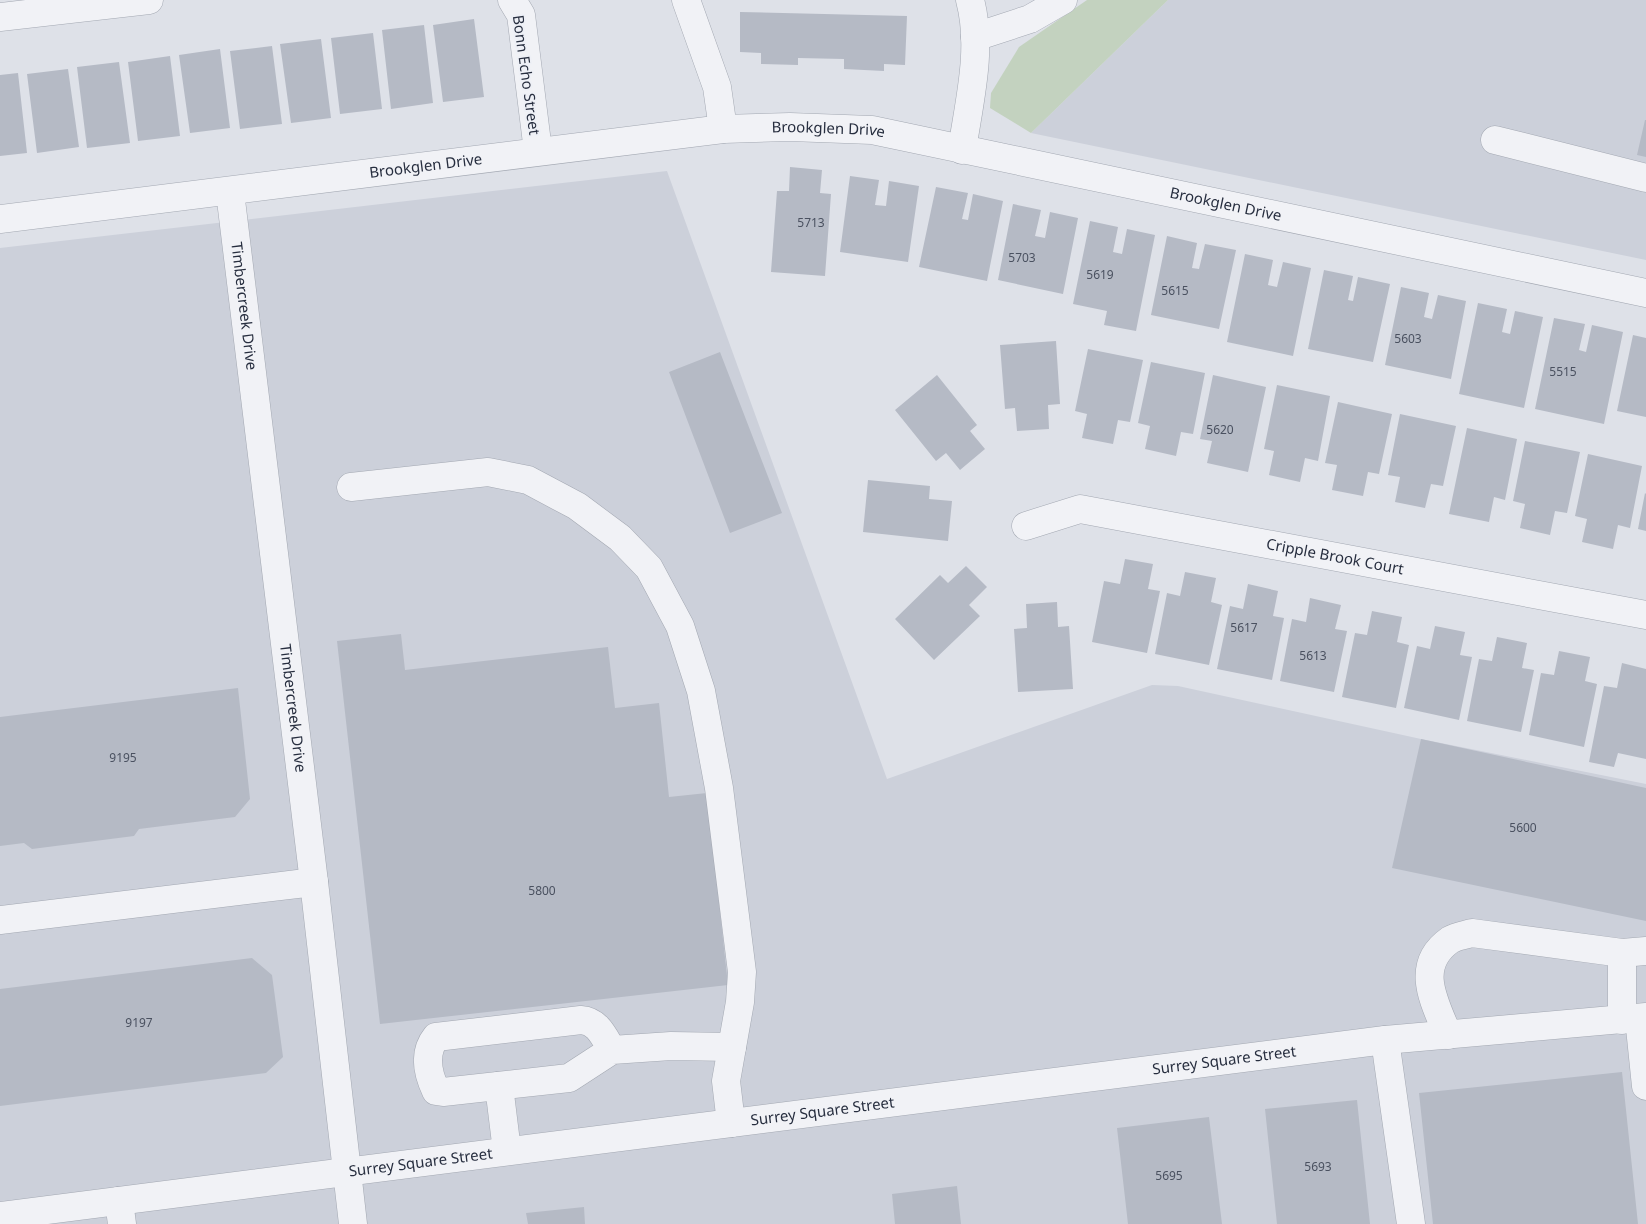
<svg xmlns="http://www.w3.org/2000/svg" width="1646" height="1224" viewBox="0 0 1646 1224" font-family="'Noto Sans',sans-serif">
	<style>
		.built { fill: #ccd0da }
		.green { fill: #c3d2bf }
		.building { fill: #b5bac5 }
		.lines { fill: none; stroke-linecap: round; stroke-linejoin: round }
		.minor-casing { stroke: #a3a8b2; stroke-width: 29 }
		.minor { stroke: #f1f2f6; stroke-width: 28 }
		.labels { text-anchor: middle; stroke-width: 4; stroke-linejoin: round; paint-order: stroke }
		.number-label { font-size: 12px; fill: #4a5160 }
		.street-label { font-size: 15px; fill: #272e3f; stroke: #eef0f6 }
	</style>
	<rect width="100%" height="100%" fill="#dee1e8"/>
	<path class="built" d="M 1168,0 L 1646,0 L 1646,260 L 1031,133 Z
		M 667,171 L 887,779 L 1152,685 L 1178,686 L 1421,739 L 1646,784 L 1646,1224 L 0,1224 L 0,248 Z"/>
	<path class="green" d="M 1087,0 L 1168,0 L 1031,133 L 990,108 L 991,93 L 1019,47 Z"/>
	<path class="building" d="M 740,12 L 907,16 L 905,65 L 884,64 L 884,71 L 844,69 L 844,59 L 798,58 L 798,65 L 761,64 L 761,53 L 740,52 Z
		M 474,19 L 484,97 L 443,102 L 433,25 Z
		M 424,25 L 433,103 L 391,109 L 382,30 Z
		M 373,33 L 382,109 L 340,114 L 331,38 Z
		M 321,39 L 331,118 L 291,123 L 280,44 Z
		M 272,46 L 282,124 L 240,129 L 230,51 Z
		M 220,49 L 230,128 L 190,133 L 179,55 Z
		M 170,56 L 180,136 L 138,141 L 128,62 Z
		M 119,62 L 130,143 L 87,148 L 77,67 Z
		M 68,69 L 79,147 L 37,153 L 27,74 Z
		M 18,73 L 27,153 L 0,156 L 0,75 Z
		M 1645,120 L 1646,120 L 1646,157 L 1637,155 Z
		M 790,167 L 822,170 L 820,193 L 831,194 L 825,276 L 771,272 L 777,191 L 789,191 Z
		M 850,176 L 879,180 L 875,205 L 886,206 L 889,181 L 919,186 L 908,262 L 840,252 Z
		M 936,187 L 968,193 L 962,219 L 968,220 L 973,194 L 1003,201 L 987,281 L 919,267 Z
		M 1013,204 L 1041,210 L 1035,236 L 1045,238 L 1050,212 L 1078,218 L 1063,294 L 998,280 Z
		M 1090,221 L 1118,227 L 1113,252 L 1122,254 L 1127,229 L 1155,235 L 1136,331 L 1104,325 L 1107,311 L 1073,304 Z
		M 1167,236 L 1197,243 L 1192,268 L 1199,269 L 1205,244 L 1236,250 L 1219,329 L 1151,315 Z
		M 1245,254 L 1273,260 L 1268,285 L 1277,287 L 1283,262 L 1311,268 L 1293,356 L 1227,342 Z
		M 1324,270 L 1353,276 L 1348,300 L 1353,301 L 1358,277 L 1390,284 L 1373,362 L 1308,349 Z
		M 1401,287 L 1429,293 L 1424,317 L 1432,319 L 1438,295 L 1466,301 L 1451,379 L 1385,365 Z
		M 1478,303 L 1507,309 L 1502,332 L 1510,334 L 1515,311 L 1543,317 L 1524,408 L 1459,394 Z
		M 1554,318 L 1585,324 L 1579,350 L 1586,352 L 1592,325 L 1623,332 L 1604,424 L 1535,409 Z
		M 1633,335 L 1646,338 L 1646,417 L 1617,411 Z
		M 1056,341 L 1060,404 L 1048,405 L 1049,429 L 1017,431 L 1015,408 L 1005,409 L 1000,345 Z
		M 1088,349 L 1143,360 L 1130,422 L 1118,420 L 1113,444 L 1082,438 L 1087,414 L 1075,411 Z
		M 720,352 L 782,513 L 730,533 L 669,372 Z
		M 1151,362 L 1205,373 L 1193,434 L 1181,432 L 1176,456 L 1145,449 L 1150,426 L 1138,423 Z
		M 937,375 L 977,425 L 970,431 L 985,449 L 960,470 L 946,453 L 936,461 L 895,410 Z
		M 1213,375 L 1266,387 L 1248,472 L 1207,463 L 1212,441 L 1200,439 Z
		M 1277,385 L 1330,396 L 1318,461 L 1305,458 L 1300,482 L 1269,475 L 1274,451 L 1264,449 Z
		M 1338,402 L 1392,414 L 1379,474 L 1368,472 L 1363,496 L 1332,490 L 1337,465 L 1325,463 Z
		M 1400,414 L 1456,426 L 1443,486 L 1431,484 L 1425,508 L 1395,502 L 1400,477 L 1388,475 Z
		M 1467,428 L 1517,439 L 1505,500 L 1494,497 L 1489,522 L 1449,514 Z
		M 1525,441 L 1580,452 L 1567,513 L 1555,511 L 1550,535 L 1520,528 L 1525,504 L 1513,501 Z
		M 1588,454 L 1642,466 L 1630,528 L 1618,525 L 1613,549 L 1582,542 L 1587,519 L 1575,516 Z
		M 868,480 L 930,486 L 929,499 L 952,501 L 948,541 L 863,532 Z
		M 1645,493 L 1646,494 L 1646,531 L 1638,529 Z
		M 1125,559 L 1153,564 L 1148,589 L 1160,591 L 1147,653 L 1092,642 L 1104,581 L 1120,584 Z
		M 966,566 L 987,587 L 969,605 L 980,616 L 934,660 L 895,619 L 940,575 L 948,583 Z
		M 1185,572 L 1216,578 L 1211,602 L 1222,605 L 1209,665 L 1155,654 L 1167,593 L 1180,596 Z
		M 1248,584 L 1278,591 L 1273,616 L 1284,618 L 1272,680 L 1217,669 L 1230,606 L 1243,609 Z
		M 1310,598 L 1341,605 L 1335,629 L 1347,631 L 1334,692 L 1280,681 L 1292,619 L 1306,622 Z
		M 1057,602 L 1058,627 L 1069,626 L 1073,689 L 1018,692 L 1014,629 L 1027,628 L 1026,604 Z
		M 1372,611 L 1402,617 L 1397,642 L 1409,645 L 1396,708 L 1342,697 L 1355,633 L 1367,635 Z
		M 1435,626 L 1465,632 L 1460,655 L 1472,657 L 1459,720 L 1404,708 L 1417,646 L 1430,649 Z
		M 401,634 L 405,670 L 608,647 L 615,708 L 659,703 L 669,797 L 707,793 L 728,985 L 380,1024 L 337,641 Z
		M 1497,637 L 1527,643 L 1522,668 L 1534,670 L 1521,732 L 1467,721 L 1479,659 L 1492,661 Z
		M 1559,651 L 1590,657 L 1585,681 L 1597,684 L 1584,747 L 1529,735 L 1541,673 L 1554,675 Z
		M 1622,663 L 1646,669 L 1646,759 L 1618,753 L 1614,767 L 1589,762 L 1604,686 L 1617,688 Z
		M 238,688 L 250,799 L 235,817 L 139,829 L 134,836 L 32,849 L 24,843 L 0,846 L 0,717 Z
		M 1421,739 L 1646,788 L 1646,921 L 1392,868 Z
		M 252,958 L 272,975 L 283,1057 L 266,1073 L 0,1106 L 0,989 Z
		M 1622,1072 L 1638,1224 L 1433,1224 L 1419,1093 Z
		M 1357,1100 L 1370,1224 L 1277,1224 L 1265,1109 Z
		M 1209,1117 L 1222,1224 L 1128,1224 L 1117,1128 Z
		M 957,1186 L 961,1224 L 895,1224 L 892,1194 Z
		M 584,1207 L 585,1224 L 528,1224 L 526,1213 Z"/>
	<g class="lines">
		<defs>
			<g id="minor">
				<path d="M 512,0 L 521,15 L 538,151"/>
				<path d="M 686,0 L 717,87 L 723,129"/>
				<path d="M 0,17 L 149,0"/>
				<path d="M 975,37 L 1030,19 L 1063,0"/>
				<path d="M 1495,140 L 1646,178"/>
				<path d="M 962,150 C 969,102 983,49 970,0"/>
				<path id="s1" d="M 230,192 L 314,882 L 353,1224"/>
				<path id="s2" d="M 0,219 L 723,129 L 790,127 L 872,130 L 1646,293"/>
				<path d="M 351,487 L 488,472 L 528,480 L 577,506 L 620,538 L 649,568 L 680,626 L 701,691 L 719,788 L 742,972 L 740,1002 L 726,1081 L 731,1123"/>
				<path id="s3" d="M 1026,526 L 1080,509 L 1646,615"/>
				<path d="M 0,920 L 314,882"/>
				<path d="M 1639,1018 L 1646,1086"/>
				<path d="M 1622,1020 L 1622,953"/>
				<path d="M 1448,1035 C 1435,1003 1413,966 1450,940 C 1456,936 1465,935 1472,933 L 1622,953 L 1646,951"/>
				<path d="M 1385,1040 L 1411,1224"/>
				<path d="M 612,1050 C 604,1037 598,1021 581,1020 L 436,1037 C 423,1053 428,1074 436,1091 L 443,1092 L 569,1078 L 612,1050 L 671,1046 L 732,1047"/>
				<path d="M 499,1086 L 507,1151"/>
				<path d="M 119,1201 L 122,1224"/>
				<path id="s4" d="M 0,1216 L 1385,1040 L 1646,1017"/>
			</g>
		</defs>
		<use href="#minor" class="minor-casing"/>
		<use href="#minor" class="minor"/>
	</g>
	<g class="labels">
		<g class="number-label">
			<text x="811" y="227">5713</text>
			<text x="1022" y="262">5703</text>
			<text x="1100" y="279">5619</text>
			<text x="1175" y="295">5615</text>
			<text x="1408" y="343">5603</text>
			<text x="1563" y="376">5515</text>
			<text x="1220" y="434">5620</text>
			<text x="1244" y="632">5617</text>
			<text x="1313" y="660">5613</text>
			<text x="123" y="762">9195</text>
			<text x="1523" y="832">5600</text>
			<text x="542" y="895">5800</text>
			<text x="139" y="1027">9197</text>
			<text x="1318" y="1171">5693</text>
			<text x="1169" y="1180">5695</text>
		</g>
		<g class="street-label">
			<text transform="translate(526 75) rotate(82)" y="5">Bonn Echo Street</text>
			<text dy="5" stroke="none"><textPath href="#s2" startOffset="834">Brookglen Drive</textPath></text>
			<text dy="5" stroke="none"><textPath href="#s2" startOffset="429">Brookglen Drive</textPath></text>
			<text dy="5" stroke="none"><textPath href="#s2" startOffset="1239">Brookglen Drive</textPath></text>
			<text dy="5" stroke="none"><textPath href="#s1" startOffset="115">Timbercreek Drive</textPath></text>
			<text dy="5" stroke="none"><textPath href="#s3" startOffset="316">Cripple Brook Court</textPath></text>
			<text dy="5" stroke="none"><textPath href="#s1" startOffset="520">Timbercreek Drive</textPath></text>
			<text dy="5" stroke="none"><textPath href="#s4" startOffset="1234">Surrey Square Street</textPath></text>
			<text dy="5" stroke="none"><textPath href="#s4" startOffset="829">Surrey Square Street</textPath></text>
			<text dy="5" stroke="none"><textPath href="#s4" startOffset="424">Surrey Square Street</textPath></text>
		</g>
	</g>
</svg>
